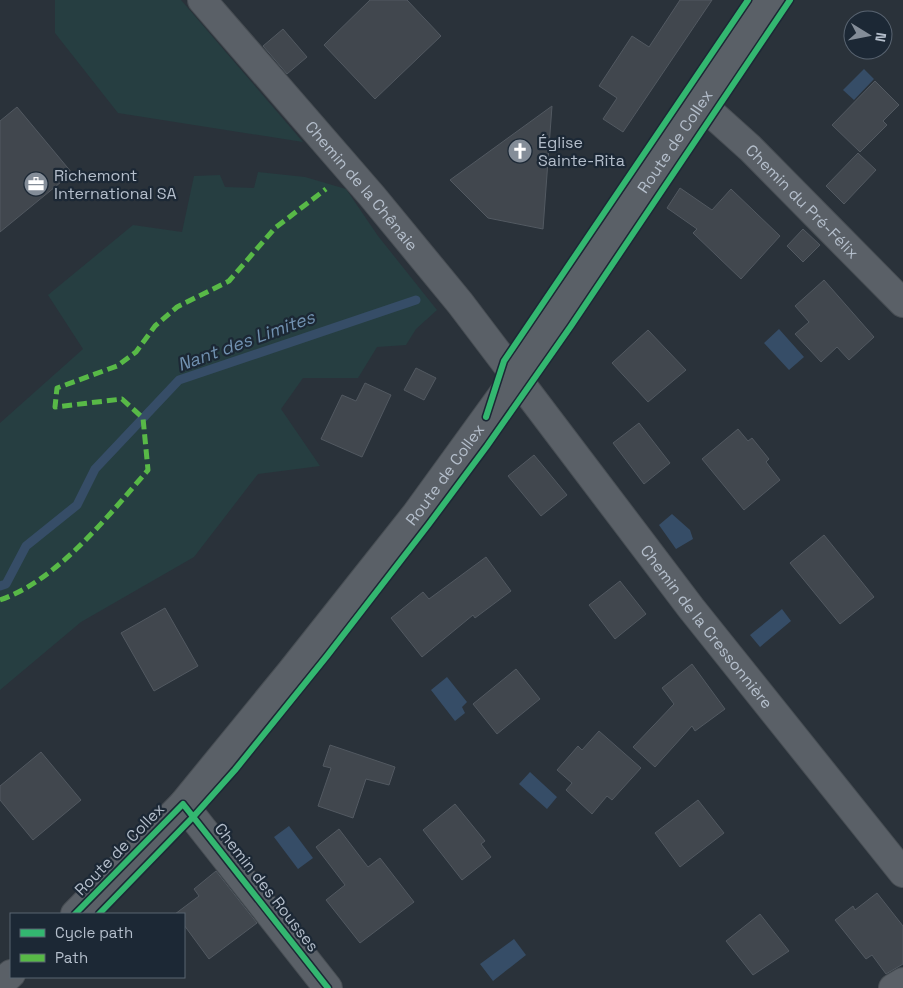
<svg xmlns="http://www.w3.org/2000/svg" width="903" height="988" viewBox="0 0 903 988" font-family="'Space Grotesk',sans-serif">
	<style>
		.green { fill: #263e41 }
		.water { fill: #364d67 }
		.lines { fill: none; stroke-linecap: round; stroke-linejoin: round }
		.stream { stroke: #364d67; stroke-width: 9 }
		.building { fill: #41474e; stroke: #525961 }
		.minor-casing { stroke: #484e54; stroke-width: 30 }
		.minor { stroke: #5a6067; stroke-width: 28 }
		.quiet { stroke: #58b947; stroke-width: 5; stroke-dasharray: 10 5; stroke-linecap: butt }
		.cycleway-casing { stroke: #1c2835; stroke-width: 9 }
		.cycleway { stroke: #33b770; stroke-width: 6 }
		.labels { text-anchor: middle; stroke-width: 4.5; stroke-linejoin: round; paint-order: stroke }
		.street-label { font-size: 16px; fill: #b4becb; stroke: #1c2835 }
		.poi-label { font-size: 16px; fill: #b4becb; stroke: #1c2835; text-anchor: start }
		.water-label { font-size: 18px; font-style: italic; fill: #7191b0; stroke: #1c2835 }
	</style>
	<rect width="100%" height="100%" fill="#2a323a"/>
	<path class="green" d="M 55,0 L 181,0 L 303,142 L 118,113 L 55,33 Z
		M 258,172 L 305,177 L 346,189 L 378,236 L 437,310 L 416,329 L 406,345 L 377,347 L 358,378 L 303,378 L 281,409 L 320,466 L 258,474 L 194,557 L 81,622 L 0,690 L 0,423 L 83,349 L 48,295 L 133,225 L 182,232 L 194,176 L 220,175 L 225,187 L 254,188 Z"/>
	<path class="water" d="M 864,69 L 874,79 L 854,100 L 843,90 Z
		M 779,329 L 804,357 L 789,370 L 764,343 Z
		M 672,514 L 690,530 L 693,539 L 676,549 L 659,525 Z
		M 782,609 L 791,621 L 760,647 L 750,635 Z
		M 447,677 L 467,702 L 462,707 L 465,713 L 455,721 L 431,690 Z
		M 530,772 L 557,797 L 547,809 L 519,784 Z
		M 289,826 L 313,858 L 298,869 L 274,837 Z
		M 514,939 L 526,955 L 493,981 L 480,964 Z"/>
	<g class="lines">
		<path class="stream" d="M 0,586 L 6,584 L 26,546 L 77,505 L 95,469 L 179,380 L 416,300"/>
	</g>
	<path class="building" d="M 370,0 L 407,0 L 441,36 L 375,99 L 324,45 Z
		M 680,0 L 712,0 L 623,132 L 603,119 L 617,98 L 599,86 L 632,36 L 649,47 Z
		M 283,29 L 307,57 L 287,74 L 263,46 Z
		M 875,81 L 899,105 L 883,121 L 887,125 L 860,152 L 832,125 Z
		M 552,106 L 543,229 L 488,218 L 450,180 Z
		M 17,107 L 72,173 L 0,232 L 0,121 Z
		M 858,153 L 876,170 L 844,204 L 826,186 Z
		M 680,188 L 712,210 L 731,189 L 780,236 L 741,279 L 693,233 L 697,229 L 667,208 Z
		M 803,229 L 820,245 L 803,262 L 787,246 Z
		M 824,280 L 874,337 L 849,360 L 837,347 L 821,362 L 795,334 L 809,322 L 795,306 Z
		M 648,330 L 686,370 L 648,402 L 612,363 Z
		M 416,368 L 436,378 L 424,400 L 404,390 Z
		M 365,383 L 391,395 L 362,457 L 321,439 L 342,395 L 356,401 Z
		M 639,423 L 670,463 L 644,484 L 613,443 Z
		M 738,429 L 748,441 L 752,438 L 769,459 L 766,462 L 780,480 L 744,510 L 702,459 Z
		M 534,455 L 567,495 L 541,516 L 508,476 Z
		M 824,535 L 874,597 L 840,624 L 790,563 Z
		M 486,557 L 511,591 L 475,618 L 473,615 L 422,657 L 391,618 L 423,592 L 429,599 Z
		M 620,581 L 646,614 L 615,639 L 589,605 Z
		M 165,608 L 198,666 L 154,691 L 121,633 Z
		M 692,664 L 725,709 L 695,731 L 692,726 L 655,767 L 633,747 L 674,704 L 662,688 Z
		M 516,669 L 540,699 L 497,734 L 473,704 Z
		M 599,731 L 641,768 L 612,800 L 607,796 L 592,814 L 566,790 L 572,783 L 557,770 L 578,746 L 582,750 Z
		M 330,745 L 395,767 L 389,785 L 366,779 L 353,818 L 318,806 L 331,768 L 323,766 Z
		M 41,752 L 81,800 L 33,840 L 0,800 L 0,786 Z
		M 698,800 L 724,833 L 680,867 L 655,833 Z
		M 455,804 L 485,841 L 481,844 L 491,857 L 462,880 L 423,830 Z
		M 339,829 L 368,867 L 380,858 L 414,902 L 360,943 L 326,900 L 345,885 L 316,847 Z
		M 216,871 L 257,923 L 209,959 L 184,925 L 184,914 L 175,914 L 199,896 L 194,889 Z
		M 877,893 L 903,926 L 903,964 L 886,974 L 872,955 L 866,959 L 835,920 L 853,906 L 855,910 Z
		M 760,914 L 789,951 L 753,975 L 726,941 Z"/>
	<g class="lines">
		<defs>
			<g id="minor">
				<path id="s1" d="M 202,0 L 372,196 L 460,303 L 691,608 L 903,873"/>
				<path id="s2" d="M 700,103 L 750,148 L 903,303"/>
				<path d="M 183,804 L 328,988"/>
				<path id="s3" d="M 75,914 L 183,804 L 290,673 L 416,514 L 516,376 L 770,0"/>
				<path d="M 0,984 L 11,974"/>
				<path d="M 893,988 L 903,982"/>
			</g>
		</defs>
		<use href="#minor" class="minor-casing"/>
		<use href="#minor" class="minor"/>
		<path class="quiet" d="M 0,600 C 58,580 109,515 148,470 L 143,418 L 122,399 L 55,407 L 57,388 L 117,366 L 136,352 L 155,326 L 177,307 L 229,281 L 275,228 L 326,189"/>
		<defs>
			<path id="cycleway" d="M 486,417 L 504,361 L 748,0
				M 75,914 L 183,804 L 328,988
				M 99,914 L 194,816 L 235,770 L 327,656 L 429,524 L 487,446 L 571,326 L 790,0"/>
		</defs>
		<use href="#cycleway" class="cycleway-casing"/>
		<use href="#cycleway" class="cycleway"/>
	</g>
	<defs>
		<symbol id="church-disc" viewBox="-11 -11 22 22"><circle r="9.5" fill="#848d98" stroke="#1c2835"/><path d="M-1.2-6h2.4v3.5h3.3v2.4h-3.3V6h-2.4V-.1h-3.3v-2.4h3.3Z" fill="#fff"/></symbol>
		<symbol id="office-disc" viewBox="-11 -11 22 22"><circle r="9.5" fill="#848d98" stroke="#1c2835"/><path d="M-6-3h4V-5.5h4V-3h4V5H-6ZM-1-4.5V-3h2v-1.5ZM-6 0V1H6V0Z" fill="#fff"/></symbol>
	</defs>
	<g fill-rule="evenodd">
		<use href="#church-disc" x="506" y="137" width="28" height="28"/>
		<use href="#office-disc" x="22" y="170" width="28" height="28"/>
	</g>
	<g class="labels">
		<g class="street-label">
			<text dy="6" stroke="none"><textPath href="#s3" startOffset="980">Route de Collex</textPath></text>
			<text dy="6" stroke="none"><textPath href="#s1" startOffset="245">Chemin de la Chênaie</textPath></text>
			<text dy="6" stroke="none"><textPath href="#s2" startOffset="142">Chemin du Pré-Félix</textPath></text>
			<text dy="6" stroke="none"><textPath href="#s3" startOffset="575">Route de Collex</textPath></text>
			<text dy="6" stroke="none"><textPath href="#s1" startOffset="805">Chemin de la Cressonnière</textPath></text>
			<text transform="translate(119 849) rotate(-46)" y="6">Route de Collex</text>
			<text transform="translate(267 887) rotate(52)" y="6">Chemin des Rousses</text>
		</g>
		<g class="poi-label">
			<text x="538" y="148">Église<tspan x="538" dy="18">Sainte-Rita</tspan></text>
			<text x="54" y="181">Richemont<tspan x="54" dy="18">International SA</tspan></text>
		</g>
		<g class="water-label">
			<text transform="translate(246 341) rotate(-20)" y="6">Nant des Limites</text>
		</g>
	</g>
	<rect x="10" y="913" width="175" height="65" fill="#1c2835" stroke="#596471"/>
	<rect x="20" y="929" width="25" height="8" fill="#33b770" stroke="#596471"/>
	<text x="55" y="938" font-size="15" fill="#b4becb">Cycle path</text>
	<rect x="20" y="954" width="25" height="8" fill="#58b947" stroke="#596471"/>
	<text x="55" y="963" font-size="15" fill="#b4becb">Path</text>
	<g transform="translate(868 35) rotate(100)"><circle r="24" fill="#1c2835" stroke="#596471"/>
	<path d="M0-4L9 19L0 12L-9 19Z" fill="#848d98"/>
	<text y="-8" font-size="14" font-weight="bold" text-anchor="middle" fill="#b4becb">N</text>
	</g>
</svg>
